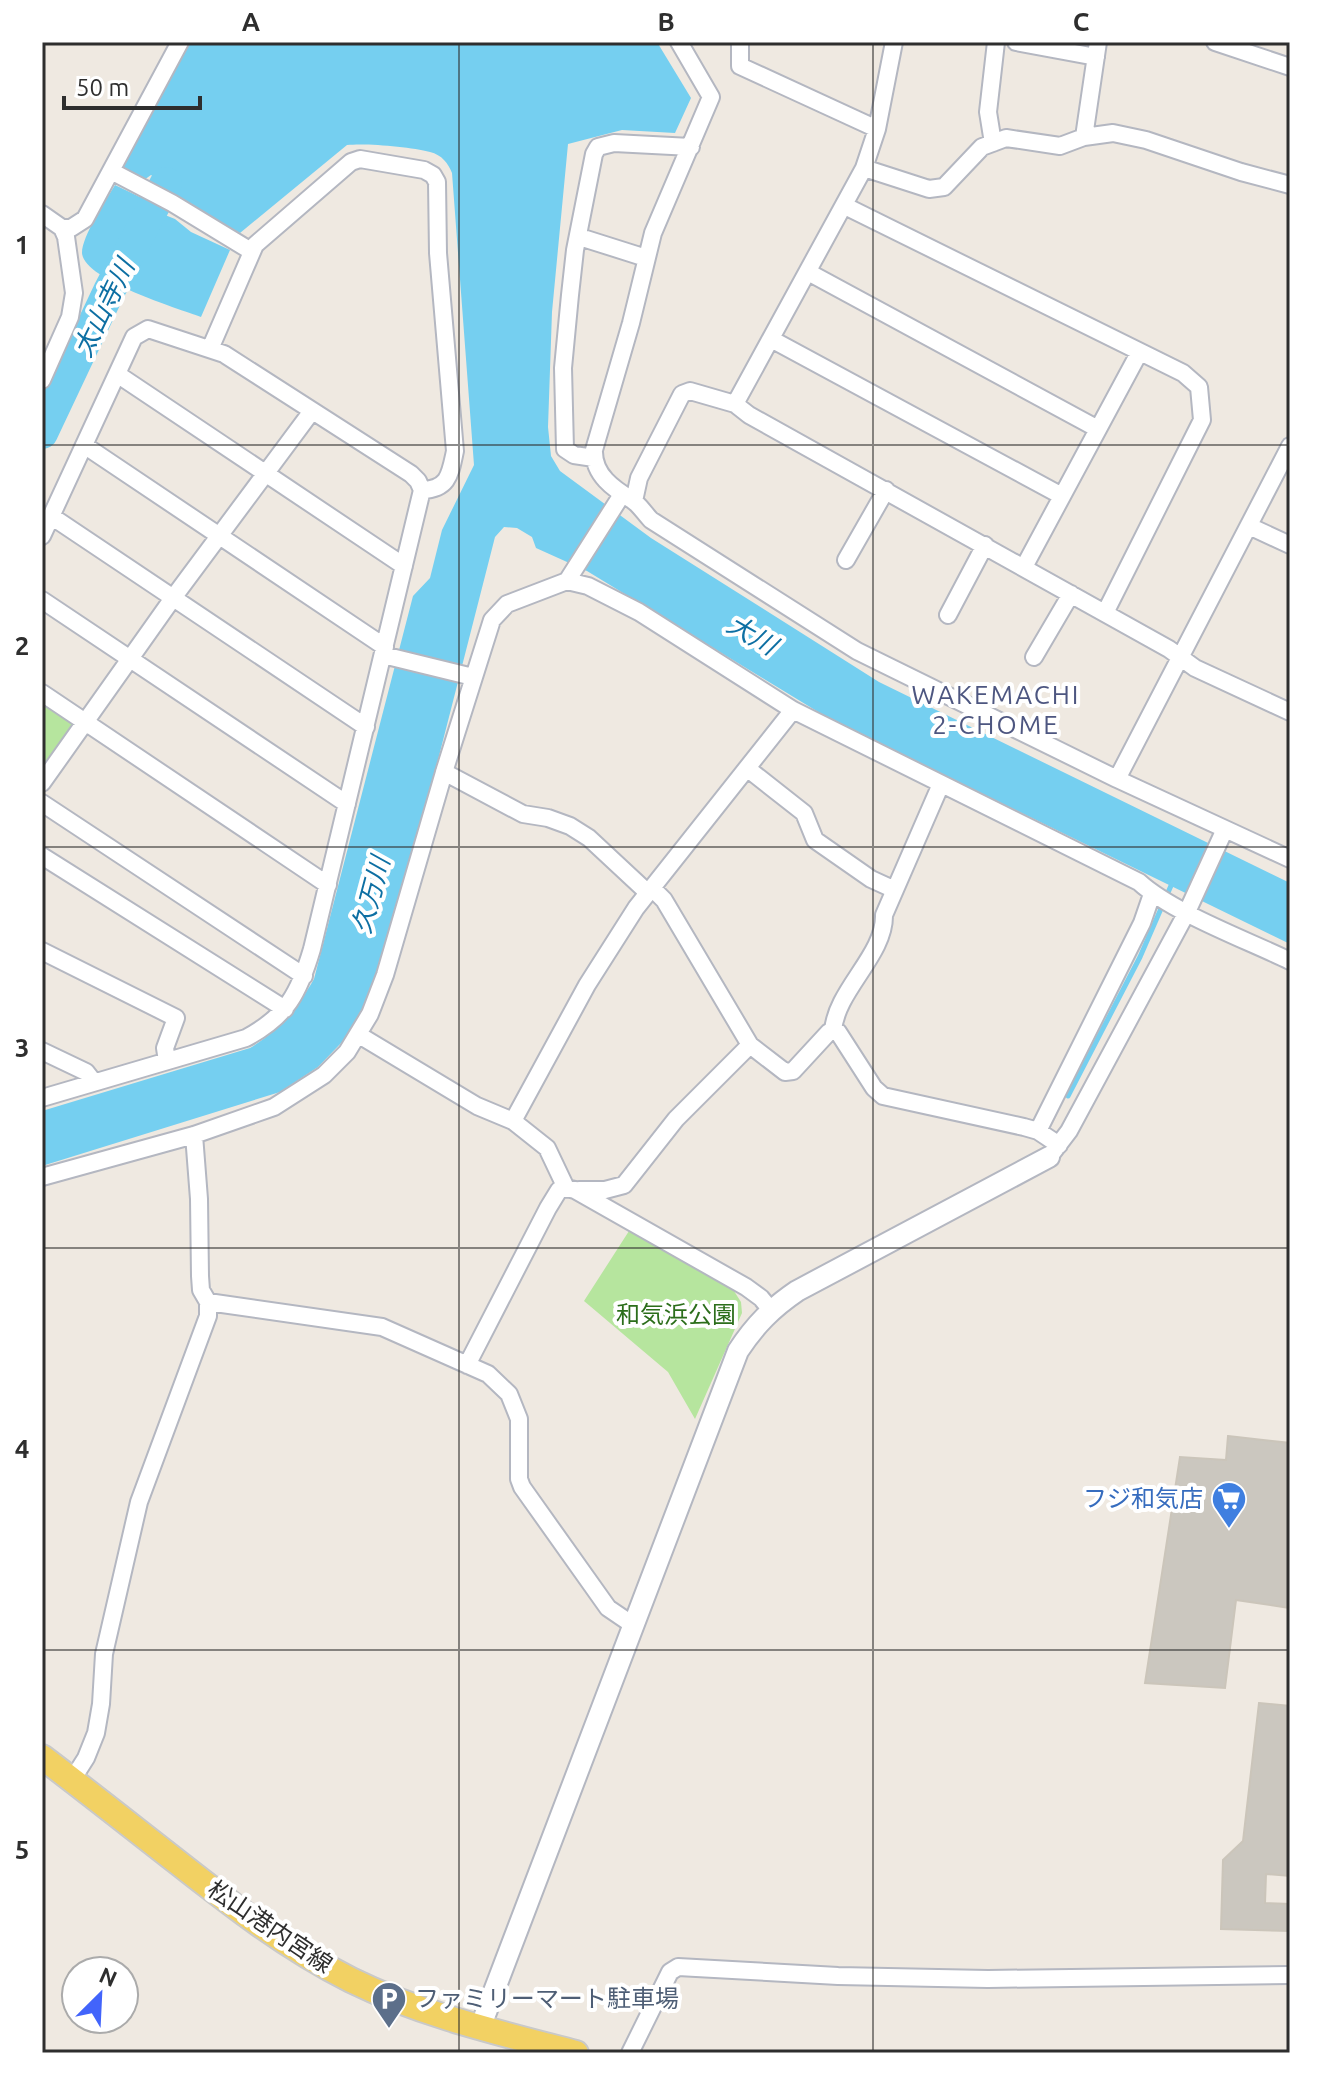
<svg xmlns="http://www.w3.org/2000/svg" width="1332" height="2095" viewBox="0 0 1332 2095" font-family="Ubuntu,'Noto Sans JP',sans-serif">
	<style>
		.green { fill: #b6e59e }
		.water { fill: #75cff0 }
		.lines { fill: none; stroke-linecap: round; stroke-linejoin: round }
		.stream { stroke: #75cff0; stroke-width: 5 }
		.river { stroke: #75cff0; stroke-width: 32 }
		.building { fill: #cbc7bf; stroke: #cbc5ba; stroke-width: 2 }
		.minor-casing { stroke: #b4b7c1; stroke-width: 20 }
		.tertiary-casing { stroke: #b4b7c1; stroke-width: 24 }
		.primary-casing { stroke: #c9c9c9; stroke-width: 28 }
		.minor { stroke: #fff; stroke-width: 16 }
		.tertiary { stroke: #fff; stroke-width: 20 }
		.primary { stroke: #f2d163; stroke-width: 24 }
		.grid { fill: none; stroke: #2e2e2e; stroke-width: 2; stroke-opacity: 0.55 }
		.labels { text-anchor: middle; stroke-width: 8; stroke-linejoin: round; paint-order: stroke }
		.park-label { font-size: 24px; fill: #2c6e1b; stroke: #fff }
		.shop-label { font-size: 24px; fill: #366cbe; stroke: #fff; text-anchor: end }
		.street-label { font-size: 24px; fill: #2e2e2e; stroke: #fff }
		.service-label { font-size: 24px; fill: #4e5e75; stroke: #fff; text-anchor: start }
		.water-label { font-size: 26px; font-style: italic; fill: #0d6fa3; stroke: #fff }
		.neighbourhood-label { font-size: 26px; letter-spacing: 2px; fill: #4d5680; stroke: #fff }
		.neatline { fill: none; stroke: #2e2e2e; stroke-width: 3 }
		.grid-label { font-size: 26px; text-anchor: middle; font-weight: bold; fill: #2e2e2e }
	</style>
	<rect width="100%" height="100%" fill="#efe9e1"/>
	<path class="green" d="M 42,700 L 75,723 L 42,770 Z
		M 629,1231 L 734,1291 L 741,1302 L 742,1313 L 695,1419 L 668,1372 L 584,1301 Z"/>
	<path class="water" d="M 188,42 L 657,42 L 691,98 L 675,133 L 622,130 L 568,144 L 552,312 L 548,427 L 551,456 L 560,471 L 651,538 L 879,682 L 1290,883 L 1290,944 L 833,721 L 587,571 L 536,548 L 532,537 L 517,528 L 504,527 L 495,537 L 415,850 L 368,998 L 345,1039 L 318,1067 L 280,1092 L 42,1166 L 42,1111 L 250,1048 C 281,1029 296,1010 314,979 L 413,596 L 430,578 L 442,530 L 474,465 L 452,173 C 448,163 442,155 430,152 C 411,147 367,143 347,145 L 240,233 L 174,198 L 177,189 L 151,175 L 144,180 L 123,168 Z
		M 115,185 L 144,199 L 146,196 L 167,208 L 165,215 L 175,219 L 191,232 L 230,250 L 201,317 C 177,308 84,280 82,253 C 82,236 106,200 115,185 Z"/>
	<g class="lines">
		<path class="stream" d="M 1068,1096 L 1140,957 L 1173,881"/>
		<path class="river" d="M 42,433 L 109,291 L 166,183"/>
	</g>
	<path class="building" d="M 1228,1436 L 1290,1443 L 1290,1608 L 1236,1600 L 1225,1688 L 1145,1683 L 1180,1457 L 1226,1460 Z
		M 1259,1703 L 1290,1706 L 1290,1876 L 1266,1874 L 1265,1903 L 1290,1904 L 1290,1931 L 1221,1929 L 1223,1860 L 1243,1841 Z"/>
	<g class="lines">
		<defs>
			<path id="minor" d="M 679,42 L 711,97 L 653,233 L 631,323 L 594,450 C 593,475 614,489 632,500 C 639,504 645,514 651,520 L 857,651 L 1117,779 L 1290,859
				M 740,42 L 740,66 L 877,129
				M 1016,42 L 1096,57
				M 1215,42 L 1290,67
				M 1084,137 L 1113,133 L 1146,140 L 1241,172 L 1290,185
				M 993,143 L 988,112 L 996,42
				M 864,168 L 877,129 L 894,42
				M 111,171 L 172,203 L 251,251
				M 845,206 L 1183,373 L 1199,387 L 1202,420 L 1105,613
				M 42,214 L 62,228 L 66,237 L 74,293 L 70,317 L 42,380
				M 62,228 L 71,228 L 85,219 L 180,42
				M 586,239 L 646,258
				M 808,272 L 1098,429
				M 771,339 L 1062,496
				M 210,349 L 255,245 L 351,162 L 360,159 L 424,170 L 433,175 L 437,182 L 438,253 L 455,451 C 450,474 449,489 422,490
				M 117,374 L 404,566
				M 735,404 L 749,415 L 1169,649 L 1195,668 L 1290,712
				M 84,445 L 385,647
				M 594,458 L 574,455 L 565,449 L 563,368 L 570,295 L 575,250 L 594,154 L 598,147 L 614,143 L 691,147
				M 634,501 L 639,478 L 682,394 L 690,391 L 735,404 L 864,168 L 929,189 L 944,187 L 982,147 L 1006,138 L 1060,146 L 1084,137 L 1098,42
				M 51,516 L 366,727
				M 1249,526 L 1290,545
				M 42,536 L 134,337 L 148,329 L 224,354 L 411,474 L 418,481 L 422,490 L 312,949 C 299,993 287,1016 246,1038 L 42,1098
				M 846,560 L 886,490
				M 1024,567 L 1139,353
				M 567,581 L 588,586 L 639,612 L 793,710 L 1139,882 C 1173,913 1247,940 1290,961
				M 42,600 L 347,804
				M 948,615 L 985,545
				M 383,655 L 473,677
				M 1034,657 L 1071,594
				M 42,693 L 328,885
				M 748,769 L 804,813 L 815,840 L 871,879 L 895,890
				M 444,772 L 523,814 L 548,818 L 570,826 L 589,838 L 647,892
				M 1117,779 L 1290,446
				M 42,783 L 173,598 L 312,411
				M 42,803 L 304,976
				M 42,856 L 285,1009
				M 652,888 L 664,900 L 750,1045 L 785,1072 L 793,1071 L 829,1032 L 838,1032 L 874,1088 L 883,1096 L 1024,1127 L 1038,1131 L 1059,1145
				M 42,951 L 176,1018 L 165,1048 L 167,1061
				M 833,1031 C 836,990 885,955 884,915 L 941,784
				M 359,1035 L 477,1106 L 513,1121 L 547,1148 L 566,1188 L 575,1190 L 746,1287 L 761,1298 L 771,1310
				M 42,1051 L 86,1072 L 93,1081
				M 513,1121 L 587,985 L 636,908 L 793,710
				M 1038,1131 L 1142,923 L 1152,894
				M 1053,1152 L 1069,1131 L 1187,912 L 1225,829
				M 42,1177 L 194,1135 L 274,1107 L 324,1075 L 347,1052 L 370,1014 L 385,975 L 445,769 L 492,620 L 507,604 L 567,581 L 621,496
				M 579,1190 L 605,1190 L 624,1185 L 676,1119 L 750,1045
				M 208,1302 L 382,1327 L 488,1374 L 509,1394 L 519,1419 L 519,1479 L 522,1487 L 608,1608 L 633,1625
				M 467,1365 L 548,1208 L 559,1190 L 566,1188
				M 72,1780 L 86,1758 L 96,1733 L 101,1704 L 104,1654 L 139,1502 L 208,1316 L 208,1302 L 201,1290 L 200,1276 L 199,1199 L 194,1135
				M 630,2053 L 670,1972 L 678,1967 L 838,1976 L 988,1979 L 1290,1975"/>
			<path id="tertiary" d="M 480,2028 L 738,1351 C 755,1325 772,1308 797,1291 L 1049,1157"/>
			<path id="primary" d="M 42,1757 C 87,1791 131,1826 176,1861 C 232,1905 287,1948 351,1980 C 422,2015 500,2033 576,2053"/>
		</defs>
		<use href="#minor" class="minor-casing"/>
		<use href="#tertiary" class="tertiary-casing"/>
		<use href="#primary" class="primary-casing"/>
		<use href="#minor" class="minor"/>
		<use href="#tertiary" class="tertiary"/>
		<use href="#primary" class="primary"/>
	</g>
	<path class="grid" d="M 459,42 L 459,2053M 873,42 L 873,2053M 42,445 L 1290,445M 42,847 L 1290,847M 42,1248 L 1290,1248M 42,1650 L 1290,1650"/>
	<defs>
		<symbol id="supermarket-pin" viewBox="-11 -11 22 30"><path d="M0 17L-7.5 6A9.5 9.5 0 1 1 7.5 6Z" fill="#3f7fe0" stroke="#fff"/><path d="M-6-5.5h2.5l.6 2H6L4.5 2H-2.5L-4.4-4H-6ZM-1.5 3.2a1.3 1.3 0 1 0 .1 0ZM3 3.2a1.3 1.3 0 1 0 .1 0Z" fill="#fff"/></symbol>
		<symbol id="parking-pin" viewBox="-11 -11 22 30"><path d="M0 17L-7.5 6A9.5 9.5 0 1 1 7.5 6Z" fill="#5c6f8a" stroke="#fff"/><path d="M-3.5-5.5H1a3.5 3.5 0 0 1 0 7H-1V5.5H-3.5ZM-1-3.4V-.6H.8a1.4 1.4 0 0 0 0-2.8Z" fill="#fff"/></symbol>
	</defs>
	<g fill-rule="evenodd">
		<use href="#supermarket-pin" x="1209" y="1479" width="40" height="54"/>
		<use href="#parking-pin" x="369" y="1979" width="40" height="54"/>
	</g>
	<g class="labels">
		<g class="park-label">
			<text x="676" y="1323">和気浜公園</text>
		</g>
		<g class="shop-label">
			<text x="1203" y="1507">フジ和気店</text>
		</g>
		<g class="street-label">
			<text transform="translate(270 1927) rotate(34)" y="8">松山港内宮線</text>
		</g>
		<g class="service-label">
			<text x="415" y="2007">ファミリーマート駐車場</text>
		</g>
		<g class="water-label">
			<text transform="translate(104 308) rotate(-64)" y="9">太山寺川</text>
			<text transform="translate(752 635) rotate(30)" y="9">大川</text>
			<text transform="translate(371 895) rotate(-75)" y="9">久万川</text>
		</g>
		<g class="neighbourhood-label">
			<text x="996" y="704">WAKEMACHI<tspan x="996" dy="30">2-CHOME</tspan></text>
		</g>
	</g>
	<rect width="1332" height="2095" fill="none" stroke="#ffffff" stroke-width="88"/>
	<g transform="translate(100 1995) rotate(24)"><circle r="38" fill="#ffffff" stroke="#ababab" stroke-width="2"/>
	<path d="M0-6L14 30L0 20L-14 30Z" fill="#4264fb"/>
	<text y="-12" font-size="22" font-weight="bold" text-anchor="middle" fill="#2e2e2e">N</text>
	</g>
	<path d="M64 96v12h136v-12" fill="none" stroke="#2e2e2e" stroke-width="4"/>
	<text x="76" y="96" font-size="24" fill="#2e2e2e" stroke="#ffffff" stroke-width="6" paint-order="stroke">50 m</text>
	<rect x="44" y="44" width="1244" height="2007" class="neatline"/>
	<g class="grid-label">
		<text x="251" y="31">A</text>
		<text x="666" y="31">B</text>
		<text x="1081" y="31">C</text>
		<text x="22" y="254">1</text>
		<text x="22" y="655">2</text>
		<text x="22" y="1057">3</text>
		<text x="22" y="1458">4</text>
		<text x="22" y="1859">5</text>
	</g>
</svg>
